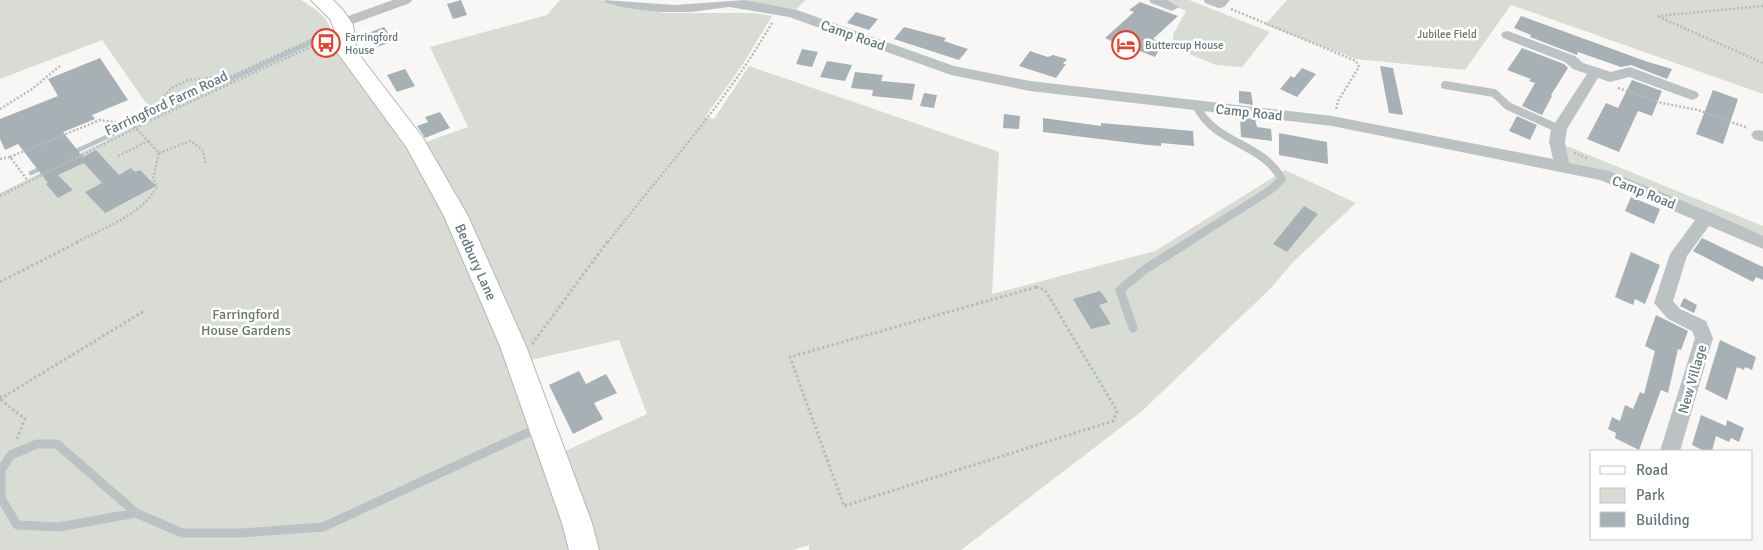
<svg xmlns="http://www.w3.org/2000/svg" width="1763" height="550" viewBox="0 0 1763 550" font-family="Signika,sans-serif">
	<style>
		.green { fill: #d8dcd4 }
		.lines { fill: none; stroke-linecap: round; stroke-linejoin: round }
		.stream { stroke: #b7c4c7; stroke-width: 4.5 }
		.building { fill: #a7b0b4 }
		.secondary-casing { stroke: #b1b8bb; stroke-width: 2 }
		.path-far1 { stroke: #b7bbbd; stroke-width: 2.5; stroke-dasharray: 2 2; stroke-linecap: butt }
		.path { stroke: #b7bbbd; stroke-width: 3; stroke-dasharray: 2.5 2.5; stroke-linecap: butt }
		.lane-far1 { stroke: #bcc2c4; stroke-width: 8 }
		.lane { stroke: #bcc2c4; stroke-width: 9 }
		.street { fill: #bcc2c4; fill-rule: evenodd }
		.secondary { fill: #fff; fill-rule: evenodd }
		.labels { text-anchor: middle; stroke-width: 5; stroke-linejoin: round; paint-order: stroke }
		.far-park-label { font-size: 11px; fill: #697763; stroke: #fff }
		.far-poi-label { font-size: 11px; fill: #65767e; stroke: #fff; text-anchor: start }
		.street-label { font-size: 14px; fill: #65767e; stroke: #fff }
		.park-label { font-size: 14px; fill: #697763; stroke: #fff }
	</style>
	<rect width="100%" height="100%" fill="#f8f7f5"/>
	<path class="green" d="M 0,0 L 301,0 C 318,11 332,18 332,40 L 428,175 L 513,359 L 575,550 L 0,550 L 0,193 L 155,116 L 102,40 L 0,79 Z
		M 560,0 L 601,0 L 663,13 L 754,13 L 772,16 L 743,64 L 705,117 L 714,119 L 749,66 L 999,152 L 992,294 L 1155,251 L 1285,170 L 1356,203 L 1294,261 L 1270,289 L 1141,412 L 961,550 L 809,550 L 809,545 L 792,550 L 598,550 L 563,452 L 647,414 L 619,340 L 526,361 L 420,144 L 468,127 L 430,47 L 547,15 Z
		M 748,0 L 806,0 L 792,13 L 754,3 Z
		M 1160,0 L 1189,0 L 1270,32 L 1242,67 L 1216,65 L 1174,48 L 1173,35 L 1186,11 Z
		M 1287,0 L 1763,0 L 1763,94 L 1511,5 L 1465,70 L 1356,59 L 1265,25 Z
		M 1557,142 L 1763,226 L 1763,243 L 1654,195 L 1562,167 Z"/>
	<g class="lines">
		<path class="stream" d="M 319,38 L 323,36
			M 168,108 L 314,41
			M 157,113 L 163,110
			M 72,153 L 113,134
			M 31,173 L 42,168"/>
	</g>
	<path class="building" d="M 461,0 L 467,15 L 453,19 L 447,4 Z
		M 1140,2 L 1178,16 L 1153,39 L 1164,42 L 1155,57 L 1135,49 L 1132,51 L 1105,38 L 1134,12 L 1129,10 Z
		M 856,12 L 878,19 L 869,30 L 847,23 Z
		M 1521,16 L 1648,62 L 1672,69 L 1667,79 L 1631,65 L 1621,67 L 1578,52 L 1577,55 L 1530,37 L 1531,35 L 1514,28 Z
		M 384,27 L 394,41 L 377,47 L 368,33 Z
		M 904,27 L 946,38 L 944,41 L 968,49 L 959,60 L 894,39 Z
		M 1522,48 L 1564,64 L 1568,68 L 1551,95 L 1552,96 L 1542,115 L 1522,106 L 1535,83 L 1529,81 L 1531,79 L 1507,70 Z
		M 802,49 L 818,52 L 812,67 L 796,64 Z
		M 1030,51 L 1048,57 L 1053,55 L 1067,59 L 1063,64 L 1066,64 L 1056,78 L 1019,66 Z
		M 100,58 L 128,100 L 92,115 L 95,119 L 63,132 L 83,157 L 96,150 L 119,175 L 131,168 L 135,172 L 140,170 L 156,186 L 105,213 L 85,192 L 102,183 L 84,163 L 58,175 L 73,190 L 58,198 L 46,184 L 48,183 L 18,144 L 5,150 L 0,139 L 0,119 L 58,96 L 48,79 Z
		M 827,61 L 852,65 L 845,81 L 820,77 Z
		M 1380,66 L 1393,68 L 1403,115 L 1389,113 Z
		M 1302,68 L 1316,74 L 1297,97 L 1280,89 L 1291,76 L 1294,78 Z
		M 405,69 L 415,86 L 397,92 L 387,75 Z
		M 855,72 L 883,75 L 881,81 L 915,84 L 912,100 L 872,96 L 873,90 L 851,88 Z
		M 1632,80 L 1662,91 L 1652,116 L 1638,111 L 1619,152 L 1587,139 L 1606,103 L 1618,108 Z
		M 1713,90 L 1738,99 L 1723,144 L 1696,134 Z
		M 1239,91 L 1251,92 L 1253,105 L 1239,103 Z
		M 924,93 L 937,95 L 934,108 L 920,106 Z
		M 440,112 L 450,128 L 425,138 L 417,126 L 428,122 L 425,117 Z
		M 1004,114 L 1020,116 L 1019,129 L 1003,128 Z
		M 1517,116 L 1537,125 L 1530,140 L 1509,131 Z
		M 1240,117 L 1255,119 L 1257,127 L 1271,129 L 1272,141 L 1241,137 Z
		M 1043,118 L 1101,126 L 1101,123 L 1193,131 L 1194,146 L 1161,143 L 1161,146 L 1148,145 L 1043,132 Z
		M 1279,133 L 1327,142 L 1328,164 L 1279,155 Z
		M 1631,197 L 1660,209 L 1654,224 L 1625,211 Z
		M 1304,206 L 1318,214 L 1287,252 L 1273,244 Z
		M 1702,238 L 1763,267 L 1763,280 L 1756,277 L 1753,282 L 1693,251 Z
		M 1631,252 L 1660,265 L 1645,304 L 1635,299 L 1633,305 L 1615,297 Z
		M 1100,291 L 1108,302 L 1099,305 L 1111,324 L 1091,329 L 1073,299 Z
		M 1684,298 L 1697,305 L 1694,313 L 1680,306 Z
		M 1656,315 L 1688,331 L 1681,350 L 1678,349 L 1668,393 L 1661,390 L 1639,450 L 1615,438 L 1616,433 L 1608,429 L 1612,417 L 1620,421 L 1625,405 L 1633,409 L 1640,392 L 1644,394 L 1655,351 L 1645,346 Z
		M 1720,340 L 1756,357 L 1752,370 L 1745,367 L 1744,370 L 1737,367 L 1727,400 L 1705,389 Z
		M 579,371 L 586,384 L 606,374 L 617,393 L 594,403 L 603,419 L 573,434 L 549,385 Z
		M 1701,415 L 1726,426 L 1727,420 L 1744,428 L 1739,442 L 1731,438 L 1729,442 L 1716,436 L 1712,451 L 1704,451 L 1692,445 Z"/>
	<g class="lines">
		<defs>
			<path id="secondary" d="M 311,0 L 333,0 L 343,10 L 353,25 L 357,52 L 423,138 L 468,216 L 526,346 L 592,523 L 599,550 L 569,550 L 562,523 L 500,346 L 444,216 L 407,148 L 337,52 L 334,29 L 330,19 Z"/>
		</defs>
		<use href="#secondary" class="secondary-casing"/>
		<path class="path-far1" d="M 1763,6 L 1657,16 L 1763,63
			M 1231,9 L 1356,61 L 1359,67 L 1338,101 L 1336,110
			M 1618,88 L 1662,103 L 1698,110 L 1748,128
			M 0,109 L 32,89 L 61,65
			M 166,112 L 163,98 L 171,88 L 188,80 L 231,76 L 315,38 L 321,42
			M 159,153 L 190,141 L 202,149 L 206,165
			M 1574,153 L 1587,158
			M 10,157 L 100,120 L 133,125 L 148,141 L 116,157
			M 0,159 L 10,157 L 28,181
			M 0,196 L 166,113 L 330,38
			M 77,242 C 104,228 141,215 157,187 L 153,178 L 159,153 L 148,141
			M 608,242 C 664,169 727,102 773,21"/>
		<path class="path" d="M 0,282 L 80,241
			M 1036,287 L 1045,290 L 1117,411 L 1113,421 L 844,506 L 790,357 Z
			M 532,344 L 608,241
			M 0,395 L 0,399 L 25,419 L 16,441
			M 0,399 L 144,311"/>
		<path class="lane-far1" d="M 1208,0 L 1219,4
			M 1445,85 L 1494,93 L 1508,106 L 1559,129
			M 1188,242 L 1269,191 L 1282,179 C 1260,141 1216,145 1197,107"/>
		<path class="lane" d="M 1133,328 L 1120,290 L 1144,270 L 1190,241
			M 37,444 L 57,444 L 136,513 L 59,527 L 17,525 L 1,498 L 1,470 L 11,455 Z
			M 136,513 L 182,533 L 241,533 L 323,527 L 540,427"/>
		<path class="street" d="M 393,0 L 412,0 L 410,3 L 347,26 L 342,27 L 335,23 L 337,20 Z
			M 604,0 L 675,5 L 745,0 L 797,10 L 954,66 L 1030,81 L 1332,116 L 1553,159 L 1549,142 L 1551,129 L 1587,74 L 1573,69 L 1565,62 L 1503,38 L 1501,35 L 1503,32 L 1508,31 L 1575,56 L 1583,63 L 1611,72 L 1630,67 L 1697,92 L 1699,95 L 1697,98 L 1692,100 L 1629,77 L 1610,82 L 1598,78 L 1567,129 L 1565,142 L 1569,163 L 1609,171 L 1712,213 L 1763,236 L 1763,249 L 1709,226 L 1687,256 L 1673,301 L 1680,309 L 1706,321 L 1713,338 L 1680,451 L 1660,451 L 1695,338 L 1692,331 L 1668,319 L 1654,303 L 1670,254 L 1695,220 L 1600,180 L 1332,126 L 1030,91 L 951,75 L 789,17 L 729,7 L 691,12 L 659,12 L 627,8 L 606,3 Z
			M 1149,0 L 1167,0 L 1179,7 L 1172,11 L 1151,3 Z
			M 1215,0 L 1230,0 L 1224,7 L 1219,8 L 1212,4 Z
			M 1759,130 L 1763,131 L 1763,142 L 1754,139 L 1751,135 L 1754,131 Z"/>
		<use href="#secondary" class="secondary"/>
	</g>
	<defs>
		<symbol id="bus-ring" viewBox="-11 -11 22 22"><circle r="9.5" fill="#fff" stroke="#d84835" stroke-width="1.5"/><path d="M-5-6H5V4H4V6H2V4H-2V6H-4V4H-5ZM-3.5-4V0h7V-4ZM-3.5 1.2v1.5H-2V1.2ZM2 1.2v1.5H3.5V1.2Z" fill="#d84835"/></symbol>
		<symbol id="hotel-ring" viewBox="-11 -11 22 22"><circle r="9.5" fill="#fff" stroke="#d84835" stroke-width="1.5"/><path d="M-6-4.5h1.5V1H6V5H4.5V3h-9V5H-6ZM-4 0a1.8 1.8 0 1 1 3.6 0ZM.5 0V-2.5h3Q6-2.5 6 0Z" fill="#d84835"/></symbol>
	</defs>
	<g fill-rule="evenodd">
		<use href="#bus-ring" x="310" y="27" width="32" height="32"/>
		<use href="#hotel-ring" x="1110" y="29" width="32" height="32"/>
	</g>
	<g class="labels">
		<g class="far-park-label">
			<text x="1447" y="38">Jubilee Field</text>
		</g>
		<g class="far-poi-label">
			<text x="345" y="41">Farringford<tspan x="345" dy="13">House</tspan></text>
			<text x="1145" y="49">Buttercup House</text>
		</g>
		<g class="street-label">
			<text transform="translate(853 35) rotate(19)" y="5">Camp Road</text>
			<text transform="translate(166 103) rotate(-25)" y="5">Farringford Farm Road</text>
			<text transform="translate(1249 112) rotate(6)" y="5">Camp Road</text>
			<text transform="translate(1644 192) rotate(22)" y="5">Camp Road</text>
			<text transform="translate(476 262) rotate(66)" y="5">Bedbury Lane</text>
			<text transform="translate(1692 379) rotate(-74)" y="5">New Village</text>
		</g>
		<g class="park-label">
			<text x="246" y="319">Farringford<tspan x="246" dy="16">House Gardens</tspan></text>
		</g>
	</g>
	<rect x="1590" y="450" width="162" height="90" fill="#ffffff" stroke="#c1c8cb"/>
	<rect x="1600" y="466" width="25" height="8" fill="#ffffff" stroke="#c1c8cb"/>
	<text x="1636" y="475" font-size="15" fill="#65767e">Road</text>
	<rect x="1600" y="488" width="25" height="15" fill="#d8dcd4" stroke="#c1c8cb"/>
	<text x="1636" y="500" font-size="15" fill="#65767e">Park</text>
	<rect x="1600" y="512" width="25" height="15" fill="#a7b0b4" stroke="#c1c8cb"/>
	<text x="1636" y="525" font-size="15" fill="#65767e">Building</text>
</svg>
